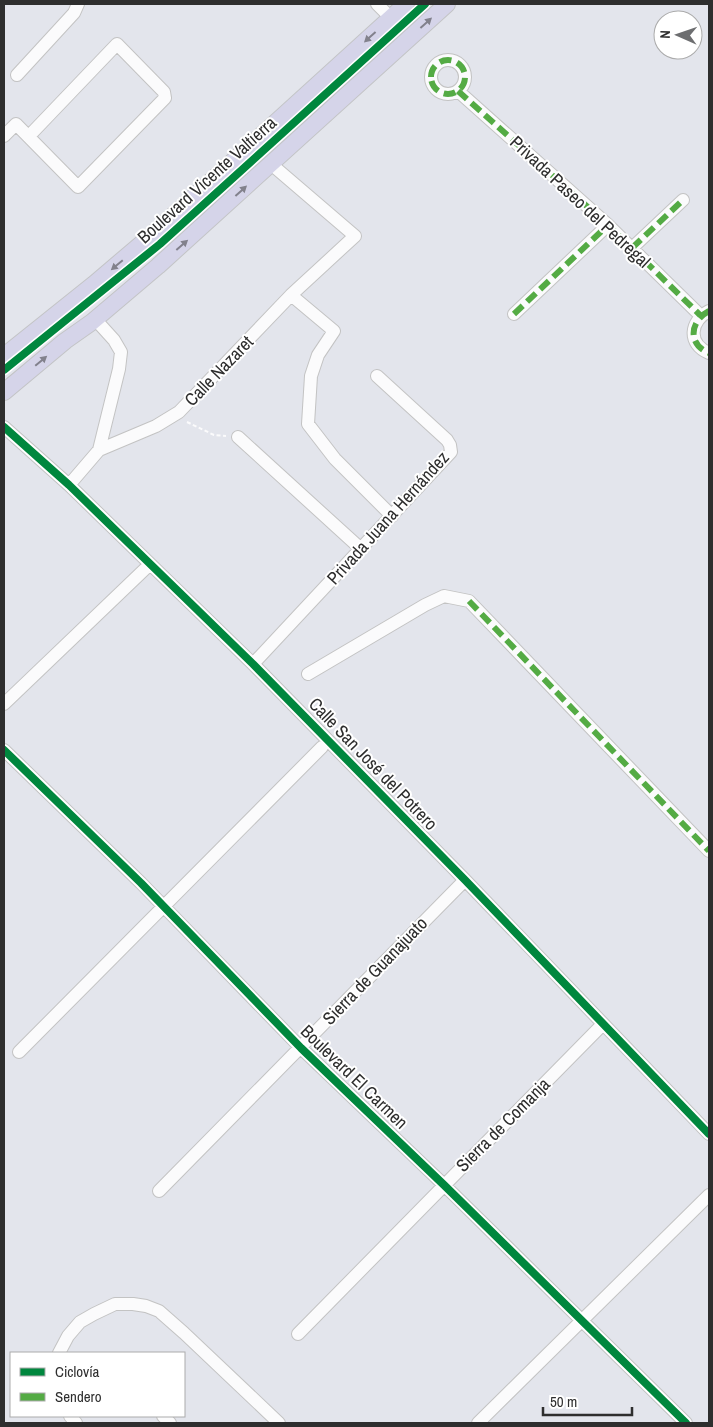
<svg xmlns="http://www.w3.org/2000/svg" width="713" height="1427" viewBox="0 0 713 1427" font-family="'Archivo Narrow',sans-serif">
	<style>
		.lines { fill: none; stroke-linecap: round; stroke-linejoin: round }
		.minor-casing { stroke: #c3c3c3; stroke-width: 14 }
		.major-casing { stroke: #c3c4c6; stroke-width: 18 }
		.path { stroke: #fbfbfc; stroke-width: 2; stroke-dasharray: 4 2.5; stroke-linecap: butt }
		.minor { stroke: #fbfbfc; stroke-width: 12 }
		.major { stroke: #d5d4e9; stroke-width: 16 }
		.quiet { stroke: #54ab44; stroke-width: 6; stroke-dasharray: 12 6; stroke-linecap: butt }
		.cycleway-casing { stroke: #fff; stroke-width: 11 }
		.cycleway { stroke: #00873e; stroke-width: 8 }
		.oneway { fill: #82818c }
		.labels { text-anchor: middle; stroke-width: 4; stroke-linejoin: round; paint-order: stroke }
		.street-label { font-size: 18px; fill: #2e2e2e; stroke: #fff }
	</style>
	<rect width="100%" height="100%" fill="#e3e5ec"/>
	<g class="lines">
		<defs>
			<path id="minor" d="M 377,4 L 391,18
				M431 77a17 17 0 1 1 34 0a17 17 0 1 1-34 0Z
				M 17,75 L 74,13 L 78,4
				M 458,91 L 608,225 L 700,315
				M 4,136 L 16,124 L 78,187 L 165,98 L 164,92 L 117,44 L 29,136
				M 632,248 L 683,200
				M 291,295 L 334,331 L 318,355 L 311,376 L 308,424 L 335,459 L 392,516
				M 709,311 C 690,321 687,344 709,353
				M 514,314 L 608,225
				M 95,319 L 114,340 L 121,352 L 119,369 L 99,450
				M 4,427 L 69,485 L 253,664 L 465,880 L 709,1134
				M 238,437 L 361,549
				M 69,485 L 99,450 L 156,426 L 179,412 L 291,295 L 355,236 L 271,164
				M 253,664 L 451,452 L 450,445 L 447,440 L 377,376
				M 308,674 L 425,605 L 444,596 L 469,601 L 709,851
				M 4,704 L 145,569
				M 4,750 L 141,883 L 301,1048 L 444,1185 L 686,1423
				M 19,1052 L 322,747
				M 159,1191 L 465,880
				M 298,1334 L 603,1024
				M 59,1353 L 68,1336 L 80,1322 L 94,1314 L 115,1304 L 133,1304 L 146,1306 L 159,1311 L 184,1333 L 279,1423
				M 70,1416 L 76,1423
				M 163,1416 L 170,1423
				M 478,1423 L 709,1195"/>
			<path id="major" d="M 4,356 L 94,284 L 154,233 L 406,4
				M 4,392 L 65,341 L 92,322 L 158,266 L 447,4"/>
		</defs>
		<use href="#minor" class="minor-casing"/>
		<use href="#major" class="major-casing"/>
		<path class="path" d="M 187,422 L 214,435 L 226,436"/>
		<use href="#minor" class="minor"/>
		<use href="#major" class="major"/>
		<path class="quiet" d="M431 77a17 17 0 1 1 34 0a17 17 0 1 1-34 0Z
			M 458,91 L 608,225 L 700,315
			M 632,248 L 683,200
			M 709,311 C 690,321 687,344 709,353
			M 514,314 L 608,225
			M 469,601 L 709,851"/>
		<defs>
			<path id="cycleway" d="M 4,370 L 160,244 L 425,4
				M 4,427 L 69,485 L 253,664 L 465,880 L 709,1134
				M 4,750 L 141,883 L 301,1048 L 444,1185 L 686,1423"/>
		</defs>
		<use href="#cycleway" class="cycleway-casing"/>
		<use href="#cycleway" class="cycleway"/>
	</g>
	<defs><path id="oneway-solid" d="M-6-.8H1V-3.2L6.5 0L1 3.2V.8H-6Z" transform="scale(1.25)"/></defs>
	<g class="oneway">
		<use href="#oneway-solid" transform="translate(426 23) rotate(-42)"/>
		<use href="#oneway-solid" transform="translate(370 37) rotate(138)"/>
		<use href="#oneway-solid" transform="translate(241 191) rotate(-42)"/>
		<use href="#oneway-solid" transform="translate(182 245) rotate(-41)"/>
		<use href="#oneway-solid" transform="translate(117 265) rotate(140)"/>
		<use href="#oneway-solid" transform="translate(41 361) rotate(-40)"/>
	</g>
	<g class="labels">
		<g class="street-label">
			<text transform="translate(207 180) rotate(-42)" y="6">Boulevard Vicente Valtierra</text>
			<text transform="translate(580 202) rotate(43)" y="6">Privada Paseo del Pedregal</text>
			<text transform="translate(219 371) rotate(-46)" y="6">Calle Nazaret</text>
			<text transform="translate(388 518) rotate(-48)" y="6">Privada Juana Hernández</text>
			<text transform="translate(373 764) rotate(46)" y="6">Calle San José del Potrero</text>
			<text transform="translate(375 971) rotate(-46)" y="6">Sierra de Guanajuato</text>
			<text transform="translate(354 1077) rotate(44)" y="6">Boulevard El Carmen</text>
			<text transform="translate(503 1125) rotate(-45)" y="6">Sierra de Comanja</text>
		</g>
	</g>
	<rect width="713" height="1427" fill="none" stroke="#2e2e2e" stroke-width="10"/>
	<rect x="10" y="1352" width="175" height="65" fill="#ffffff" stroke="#ababab"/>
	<rect x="20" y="1368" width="25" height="8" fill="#00873e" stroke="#ababab"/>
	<text x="55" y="1377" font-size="15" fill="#2e2e2e">Ciclovía</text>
	<rect x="20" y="1393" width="25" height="8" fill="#54ab44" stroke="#ababab"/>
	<text x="55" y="1402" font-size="15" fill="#2e2e2e">Sendero</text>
	<g transform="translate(678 35) rotate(272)"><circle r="24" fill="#ffffff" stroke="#ababab"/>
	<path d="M0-4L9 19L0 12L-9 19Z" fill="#6d6e70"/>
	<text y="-8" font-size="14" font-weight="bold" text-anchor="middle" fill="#2e2e2e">N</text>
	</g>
	<path d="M543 1407v8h89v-8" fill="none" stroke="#2e2e2e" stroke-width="2.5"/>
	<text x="550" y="1407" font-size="15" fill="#2e2e2e" stroke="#ffffff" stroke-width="4" paint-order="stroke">50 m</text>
</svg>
